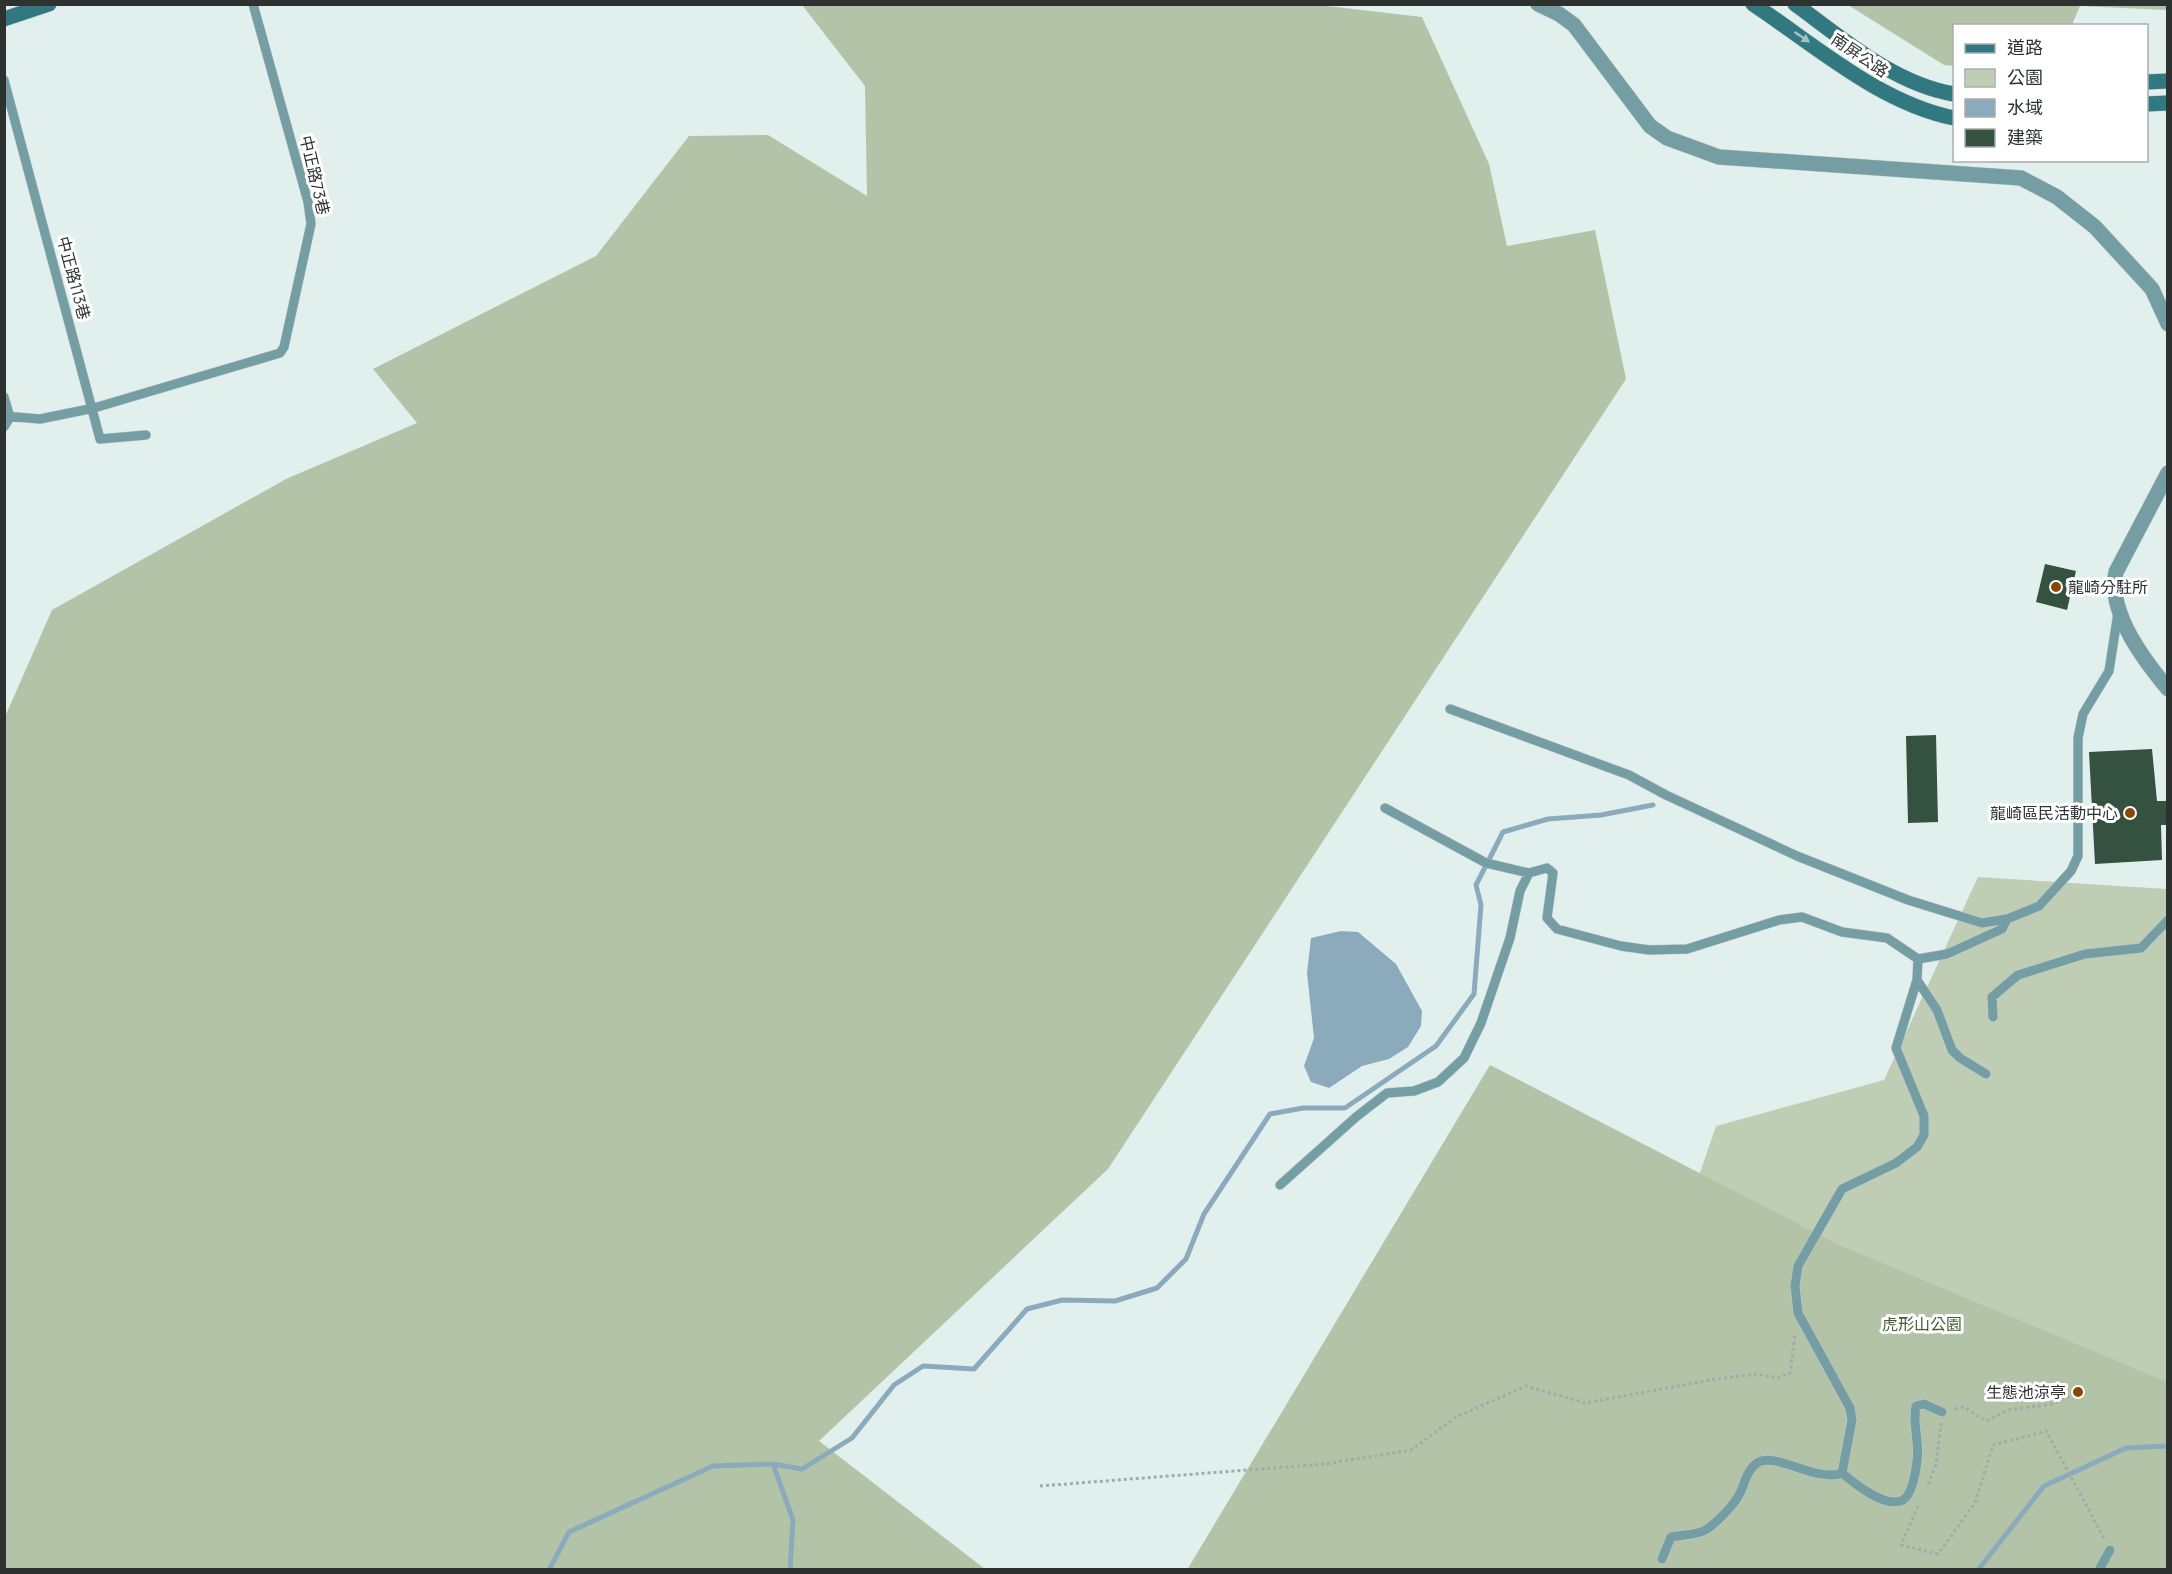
<svg xmlns="http://www.w3.org/2000/svg" width="2172" height="1574" viewBox="0 0 2172 1574" font-family="Manrope,'Noto Sans TC',sans-serif">
	<style>
		.green { fill: #bfcdb5 }
		.forest { fill: #b2c3a7 }
		.water { fill: #8babbd }
		.lines { fill: none; stroke-linecap: round; stroke-linejoin: round }
		.stream { stroke: #8babbd; stroke-width: 5 }
		.building { fill: #355140 }
		.lane-casing { stroke: #becac7; stroke-width: 10 }
		.street-casing { stroke: #becac7; stroke-width: 16 }
		.secondary-casing { stroke: #becac7; stroke-width: 16 }
		.path { stroke: #a1aba9; stroke-width: 3; stroke-dasharray: 3 3; stroke-linecap: butt }
		.lane { stroke: #749ea4; stroke-width: 9 }
		.street { stroke: #749ea4; stroke-width: 15 }
		.secondary { stroke: #327881; stroke-width: 15 }
		.oneway { fill: #a3c2c6 }
		.poi-dot { fill: #87490a; stroke: #fff; stroke-width: 2 }
		.labels { text-anchor: middle; stroke-width: 6; stroke-linejoin: round; paint-order: stroke }
		.street-label { font-size: 16px; fill: #2d3231; stroke: #fff }
		.poi-label { font-size: 16px; fill: #2d3231; stroke: #fff; text-anchor: end }
		.park-label { font-size: 16px; fill: #455d31; stroke: #fff }
	</style>
	<rect width="100%" height="100%" fill="#e2f0ed"/>
	<path class="green" d="M 1978,877 L 2167,889 L 2167,1569 L 1581,1518 L 1716,1126 L 1884,1080 Z"/>
	<path class="forest" d="M 1310,4 L 1422,17 L 1489,164 L 1507,246 L 1595,230 L 1626,379 L 1108,1169 L 819,1441 L 985,1569 L 5,1569 L 4,719 L 52,610 L 286,479 L 417,423 L 373,369 L 596,256 L 689,136 L 768,135 L 867,196 L 865,86 L 802,5 Z
		M 2167,4 L 2167,10 L 2080,6 L 2072,25 L 1954,26 L 1954,66 L 1944,65 L 1848,5 Z
		M 1490,1065 L 1839,1245 L 2167,1382 L 2167,1569 L 1187,1570 Z"/>
	<path class="water" d="M 1341,931 L 1358,932 L 1396,964 L 1422,1011 L 1421,1026 L 1408,1047 L 1389,1059 L 1362,1066 L 1329,1088 L 1311,1082 L 1304,1066 L 1314,1038 L 1307,973 L 1311,938 Z"/>
	<g class="lines">
		<path class="stream" d="M 773,1464 L 802,1469 L 852,1438 L 894,1385 L 923,1366 L 974,1369 L 1027,1309 L 1062,1300 L 1115,1301 L 1157,1288 L 1186,1259 L 1204,1214 L 1270,1114 L 1303,1108 L 1345,1108 L 1436,1046 L 1474,994 L 1481,905 L 1476,885 L 1503,832 L 1548,819 L 1601,815 L 1653,805
			M 549,1570 L 569,1532 L 713,1466 L 773,1464 L 793,1520 L 790,1570
			M 1978,1570 L 2044,1486 L 2126,1448 L 2168,1446"/>
	</g>
	<path class="building" d="M 2045,564 L 2076,571 L 2067,610 L 2036,602 Z
		M 1936,735 L 1938,822 L 1908,823 L 1906,736 Z
		M 2152,749 L 2157,801 L 2168,801 L 2168,825 L 2161,825 L 2162,860 L 2095,864 L 2089,752 Z"/>
	<g class="lines">
		<defs>
			<path id="lane" d="M 4,80 L 100,439 L 146,435
				M 4,397 L 10,417 L 4,427
				M 4,416 L 40,419 L 94,408 L 280,353 L 284,347 L 311,224 L 308,202 L 253,4
				M 1450,709 L 1629,775 L 1666,795 L 1797,856 L 1908,900 L 1982,923 L 2007,919
				M 1385,808 L 1486,863 L 1529,873 L 1547,868 L 1553,873 L 1547,918 L 1557,929 L 1621,946 L 1649,950 L 1687,949 L 1779,920 L 1802,917 L 1842,932 L 1887,938 L 1918,959 L 1947,954 L 2002,929 L 2007,919 L 2039,906 L 2071,871 L 2078,856 L 2078,738 L 2083,714 L 2109,671 L 2118,613
				M 1917,980 L 1937,1010 L 1952,1050 L 1960,1058 L 1986,1074
				M 1993,1017 L 1992,997 L 2018,975 L 2085,954 L 2141,948 L 2168,920
				M 1280,1185 L 1356,1117 L 1387,1093 L 1414,1091 L 1438,1082 L 1464,1058 L 1481,1023 L 1510,938 L 1520,891 L 1529,873
				M 1842,1473 C 1854,1483 1885,1509 1903,1500 C 1912,1495 1916,1471 1917,1461 C 1920,1443 1912,1424 1916,1406 L 1924,1404 L 1942,1412
				M 1662,1559 L 1671,1537 C 1681,1535 1699,1535 1707,1529 C 1717,1522 1733,1506 1739,1495 C 1745,1484 1746,1471 1757,1463 C 1776,1451 1816,1483 1842,1473 L 1852,1420 L 1850,1408 L 1798,1313 L 1795,1286 L 1798,1266 L 1842,1189 L 1896,1163 L 1917,1147 L 1924,1135 L 1924,1116 L 1896,1048 L 1917,980 L 1918,959
				M 2099,1570 L 2110,1550"/>
			<path id="street" d="M 1538,4 L 1559,14 L 1574,25 L 1650,126 L 1667,138 L 1719,157 L 2021,178 L 2057,197 L 2095,227 L 2152,289 L 2168,324
				M 2168,473 L 2116,572 C 2107,612 2144,660 2168,689"/>
			<path id="secondary" d="M 1753,4 C 1816,46 1880,103 1954,118
				M 1795,4 C 1843,39 1894,84 1954,94
				M 4,19 L 49,4
				M 2146,82 L 2168,81
				M 2146,104 L 2168,103"/>
		</defs>
		<use href="#lane" class="lane-casing"/>
		<use href="#street" class="street-casing"/>
		<use href="#secondary" class="secondary-casing"/>
		<path class="path" d="M 1955,1409 L 1963,1407 L 1987,1421 L 2008,1410 L 2052,1404 L 2078,1392
			M 1928,1484 L 1936,1465 L 1941,1423
			M 1040,1486 L 1325,1464 L 1411,1450 L 1456,1417 L 1526,1386 L 1585,1403 L 1716,1379 L 1757,1374 L 1778,1378 L 1790,1373 L 1795,1335
			M 1918,1506 L 1901,1545 L 1938,1554 L 1975,1503 L 1993,1445 L 2046,1431 L 2104,1538"/>
		<use href="#lane" class="lane"/>
		<use href="#street" class="street"/>
		<use href="#secondary" class="secondary"/>
	</g>
	<defs><path id="oneway-solid" d="M-6-.8H1V-3.2L6.5 0L1 3.2V.8H-6Z" transform="scale(1.5)"/></defs>
	<use class="oneway" href="#oneway-solid" transform="translate(1802 37) rotate(34)"/>
	<g class="poi-dot">
		<circle cx="2056" cy="587" r="6"/>
		<circle cx="2130" cy="813" r="6"/>
		<circle cx="2078" cy="1392" r="6"/>
	</g>
	<g class="labels">
		<g class="street-label">
			<text transform="translate(1860 55) rotate(34)" y="6">南屏公路</text>
			<text transform="translate(315 175) rotate(77)" y="6">中正路73巷</text>
			<text transform="translate(74 278) rotate(75)" y="6">中正路113巷</text>
		</g>
		<g class="poi-label">
			<text x="2068" y="593" text-anchor="start">龍崎分駐所</text>
			<text x="2118" y="819">龍崎區民活動中心</text>
			<text x="2066" y="1398">生態池涼亭</text>
		</g>
		<g class="park-label">
			<text x="1922" y="1330">虎形山公園</text>
		</g>
	</g>
	<rect width="2172" height="1574" fill="none" stroke="#2d3231" stroke-width="12"/>
	<rect x="1953" y="24" width="195" height="138" fill="#ffffff" stroke="#abadad" stroke-width="1.5"/>
	<rect x="1965" y="44" width="30" height="9" fill="#327881" stroke="#abadad" stroke-width="1.5"/>
	<text x="2007" y="54" font-size="18" fill="#2d3231">道路</text>
	<rect x="1965" y="69" width="30" height="18" fill="#bfcdb5" stroke="#abadad" stroke-width="1.5"/>
	<text x="2007" y="84" font-size="18" fill="#2d3231">公園</text>
	<rect x="1965" y="99" width="30" height="18" fill="#8babbd" stroke="#abadad" stroke-width="1.5"/>
	<text x="2007" y="114" font-size="18" fill="#2d3231">水域</text>
	<rect x="1965" y="129" width="30" height="18" fill="#355140" stroke="#abadad" stroke-width="1.5"/>
	<text x="2007" y="144" font-size="18" fill="#2d3231">建築</text>
</svg>
